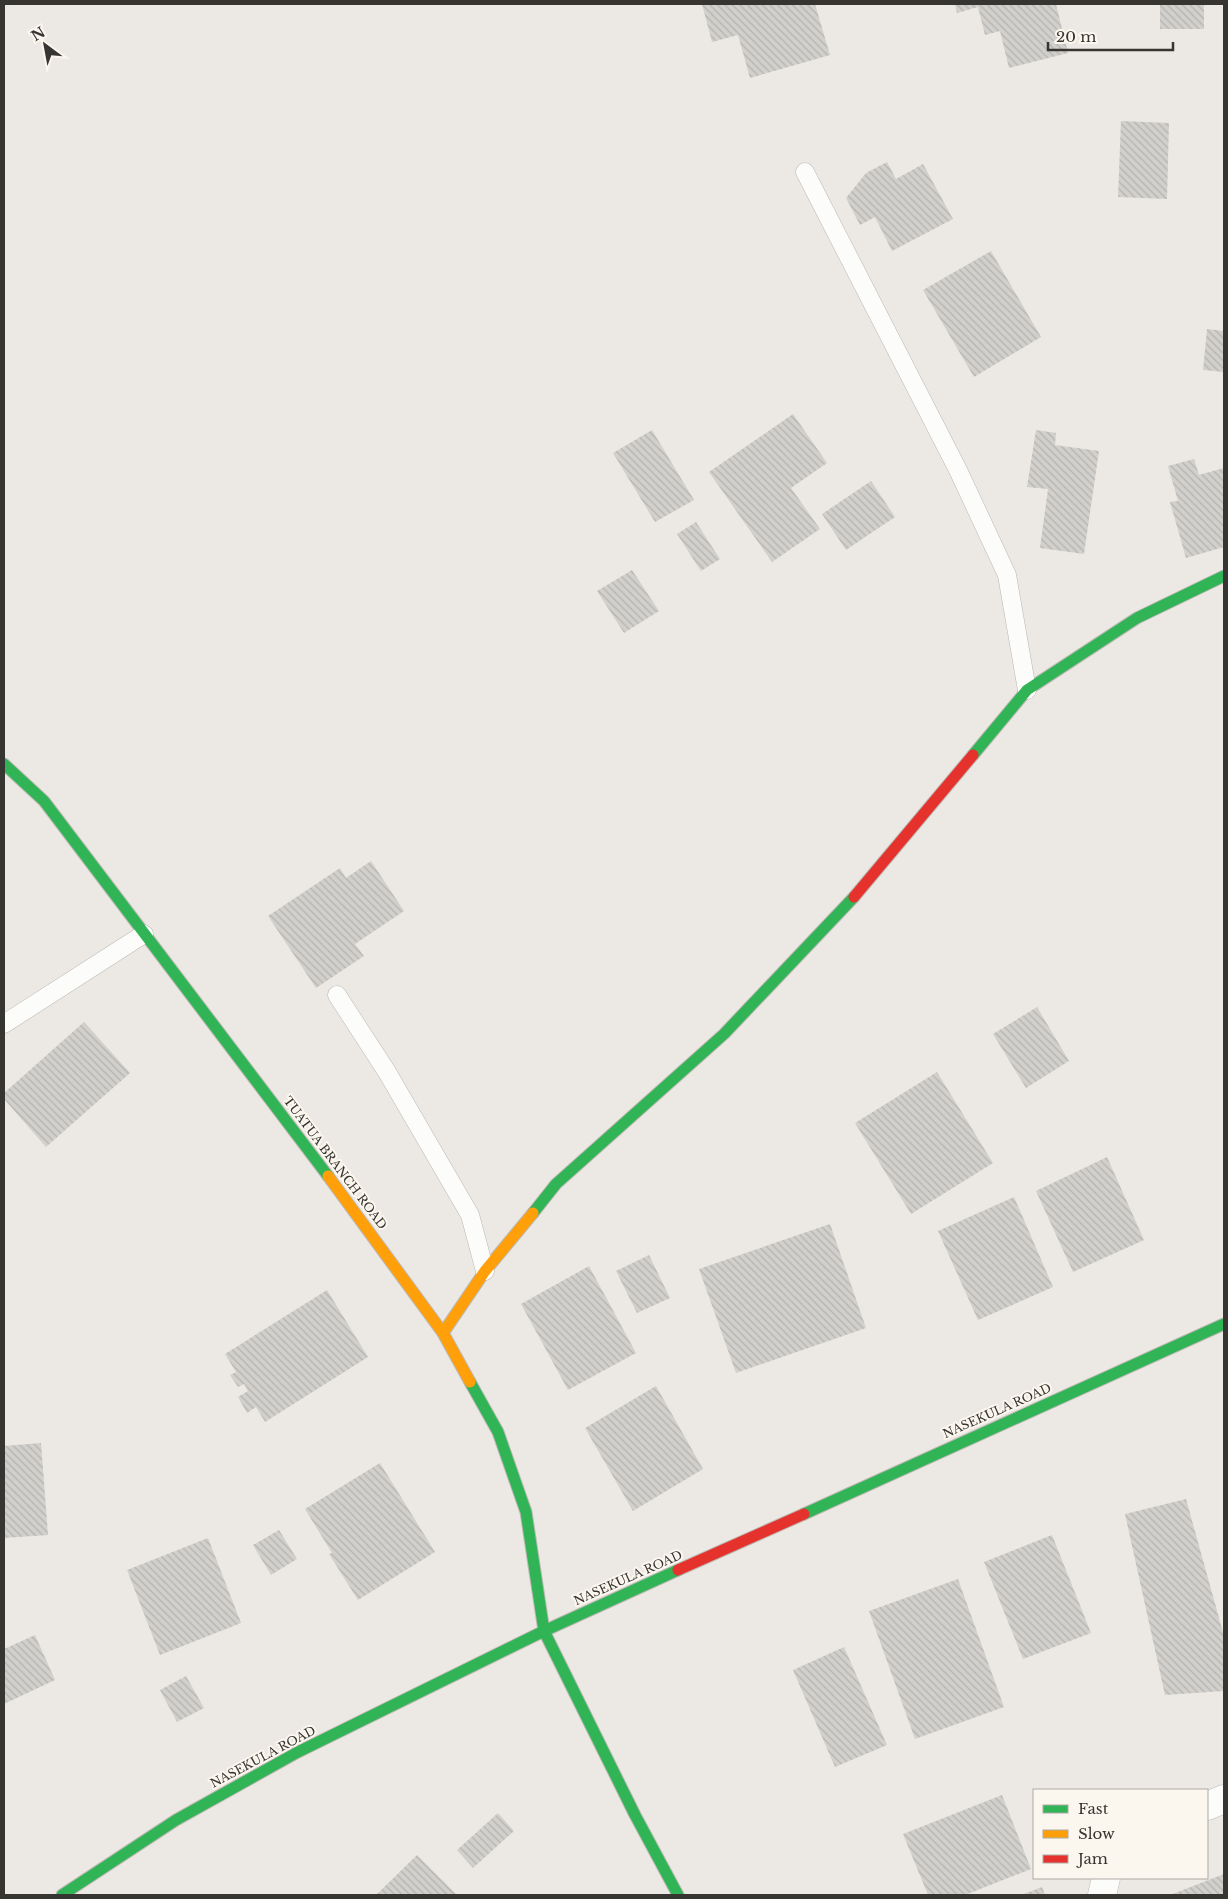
<svg xmlns="http://www.w3.org/2000/svg" width="1228" height="1899" viewBox="0 0 1228 1899" font-family="'Libre Baskerville',serif">
	<style>
		.building { fill: url(#building-back-hatch) }
		.lines { fill: none; stroke-linecap: round; stroke-linejoin: round }
		.lane-casing { stroke: #bcb9b5; stroke-width: 19 }
		.street-casing { stroke: #bcb9b5; stroke-width: 29 }
		.fast-casing { stroke: #bcb9b5; stroke-width: 13 }
		.slow-casing { stroke: #bcb9b5; stroke-width: 13 }
		.jam-casing { stroke: #bcb9b5; stroke-width: 13 }
		.lane { stroke: #fcfcfb; stroke-width: 18 }
		.street { stroke: #fcfcfb; stroke-width: 28 }
		.fast { stroke: #30b455; stroke-width: 11 }
		.slow { stroke: #ff9f0a; stroke-width: 11 }
		.jam { stroke: #e5322d; stroke-width: 11 }
		.labels { text-anchor: middle; stroke-width: 4; stroke-linejoin: round; paint-order: stroke }
		.street-label { font-size: 12px; fill: #373532; stroke: #fcf7ee }
	</style>
	<defs>
		<pattern id="building-back-hatch" width="6" height="6" patternUnits="userSpaceOnUse" patternTransform="scale(1.25)"><rect width="6" height="6" fill="#d2d0cc"/><path d="M-1 5l2 2M0 0l6 6M5-1l2 2" fill="none" stroke="#b5b3b0"/></pattern>
	</defs>
	<rect width="100%" height="100%" fill="#ece9e4"/>
	<path class="building" d="M 702,4 L 815,4 L 830,55 L 750,78 L 738,35 L 712,42 Z
		M 955,4 L 1056,4 L 1068,53 L 1009,68 L 1000,31 L 985,35 L 978,7 L 957,13 Z
		M 1160,4 L 1204,4 L 1204,29 L 1160,29 Z
		M 1121,121 L 1169,123 L 1167,199 L 1118,197 Z
		M 887,162 L 896,179 L 923,164 L 953,219 L 892,251 L 875,217 L 860,225 L 846,198 L 866,173 Z
		M 991,251 L 1041,337 L 974,377 L 923,290 Z
		M 1207,329 L 1224,331 L 1224,372 L 1203,370 Z
		M 793,414 L 827,463 L 791,488 L 820,529 L 772,562 L 709,472 Z
		M 652,430 L 694,500 L 655,522 L 613,453 Z
		M 1036,430 L 1056,433 L 1055,445 L 1099,451 L 1084,554 L 1040,548 L 1048,489 L 1027,487 Z
		M 1194,459 L 1199,475 L 1224,468 L 1224,547 L 1186,558 L 1170,502 L 1178,501 L 1168,466 Z
		M 871,481 L 895,517 L 846,550 L 822,514 Z
		M 696,522 L 720,559 L 701,571 L 677,534 Z
		M 632,570 L 659,611 L 624,633 L 597,591 Z
		M 371,861 L 404,911 L 355,944 L 364,956 L 316,988 L 268,916 L 340,868 L 346,878 Z
		M 1037,1007 L 1069,1061 L 1026,1088 L 993,1034 Z
		M 84,1022 L 130,1073 L 46,1147 L 4,1099 L 4,1093 Z
		M 937,1072 L 993,1163 L 911,1214 L 855,1123 Z
		M 1107,1157 L 1144,1240 L 1073,1272 L 1036,1191 Z
		M 1014,1197 L 1053,1287 L 978,1320 L 938,1231 Z
		M 830,1224 L 866,1328 L 736,1373 L 699,1269 Z
		M 649,1255 L 670,1298 L 637,1313 L 616,1271 Z
		M 589,1266 L 636,1353 L 568,1390 L 521,1304 Z
		M 327,1290 L 368,1357 L 265,1422 L 256,1407 L 247,1413 L 238,1397 L 248,1391 L 244,1384 L 238,1387 L 230,1375 L 236,1372 L 225,1354 Z
		M 656,1386 L 703,1469 L 633,1511 L 585,1428 Z
		M 41,1443 L 48,1535 L 4,1538 L 4,1446 Z
		M 380,1463 L 435,1552 L 358,1600 L 329,1554 L 332,1553 L 305,1509 Z
		M 1186,1499 L 1224,1636 L 1224,1691 L 1165,1695 L 1125,1514 Z
		M 279,1530 L 297,1559 L 271,1575 L 253,1545 Z
		M 1052,1535 L 1091,1633 L 1023,1659 L 984,1562 Z
		M 208,1538 L 241,1623 L 160,1655 L 127,1570 Z
		M 958,1579 L 1004,1707 L 915,1739 L 869,1611 Z
		M 35,1635 L 55,1680 L 4,1704 L 4,1649 Z
		M 844,1647 L 887,1745 L 835,1767 L 793,1670 Z
		M 186,1676 L 204,1708 L 177,1722 L 160,1690 Z
		M 1002,1795 L 1031,1869 L 965,1895 L 928,1895 L 903,1834 Z
		M 498,1813 L 514,1831 L 473,1868 L 457,1850 Z
		M 417,1855 L 457,1895 L 376,1895 Z
		M 1224,1874 L 1224,1895 L 1170,1895 Z
		M 1042,1887 L 1045,1895 L 1021,1895 Z"/>
	<g class="lines">
		<defs>
			<path id="lane" d="M 805,172 L 958,470 L 1007,575 L 1027,690
				M 337,995 L 387,1072 L 470,1215 L 485,1271
				M 4,1024 L 144,934"/>
			<path id="street" d="M 1207,1806 L 1224,1799
				M 1102,1895 L 1106,1878"/>
			<path id="fast" d="M 973,755 L 1027,690 L 1137,618 L 1224,576
				M 4,764 L 44,801 L 328,1176
				M 533,1213 L 556,1184 L 724,1034 L 854,897
				M 470,1382 L 498,1432 L 526,1512 L 544,1631 L 635,1815 L 678,1895
				M 804,1514 L 1224,1324
				M 62,1895 L 176,1820 L 296,1753 L 544,1631 L 678,1570"/>
			<path id="slow" d="M 328,1176 L 443,1333 L 470,1382
				M 443,1333 L 485,1271 L 533,1213"/>
			<path id="jam" d="M 854,897 L 973,755
				M 678,1570 L 804,1514"/>
		</defs>
		<use href="#lane" class="lane-casing"/>
		<use href="#street" class="street-casing"/>
		<use href="#fast" class="fast-casing"/>
		<use href="#slow" class="slow-casing"/>
		<use href="#jam" class="jam-casing"/>
		<use href="#lane" class="lane"/>
		<use href="#street" class="street"/>
		<use href="#fast" class="fast"/>
		<use href="#slow" class="slow"/>
		<use href="#jam" class="jam"/>
	</g>
	<g class="labels">
		<g class="street-label">
			<text transform="translate(335 1163) rotate(53)" y="4">TUATUA BRANCH ROAD</text>
			<text transform="translate(997 1411) rotate(-24)" y="4">NASEKULA ROAD</text>
			<text transform="translate(628 1578) rotate(-24)" y="4">NASEKULA ROAD</text>
			<text transform="translate(263 1757) rotate(-28)" y="4">NASEKULA ROAD</text>
		</g>
	</g>
	<rect width="1228" height="1899" fill="none" stroke="#373532" stroke-width="10"/>
	<rect x="1033" y="1789" width="175" height="90" fill="#fcf7ee" stroke="#ada9a3"/>
	<rect x="1043" y="1805" width="25" height="8" fill="#30b455" stroke="#ada9a3"/>
	<text x="1078" y="1814" font-size="15" fill="#373532">Fast</text>
	<rect x="1043" y="1830" width="25" height="8" fill="#ff9f0a" stroke="#ada9a3"/>
	<text x="1078" y="1839" font-size="15" fill="#373532">Slow</text>
	<rect x="1043" y="1855" width="25" height="8" fill="#e5322d" stroke="#ada9a3"/>
	<text x="1078" y="1864" font-size="15" fill="#373532">Jam</text>
	<g transform="translate(45 45) rotate(328)" stroke="#fcf7ee" stroke-width="4" paint-order="stroke">
	<path d="M0-4L9 19L0 12L-9 19Z" fill="#373532"/>
	<text y="-8" font-size="14" font-weight="bold" text-anchor="middle" fill="#373532">N</text>
	</g>
	<path d="M1048 42v8h125v-8" fill="none" stroke="#373532" stroke-width="2.5"/>
	<text x="1056" y="42" font-size="15" fill="#373532" stroke="#fcf7ee" stroke-width="4" paint-order="stroke">20 m</text>
</svg>
